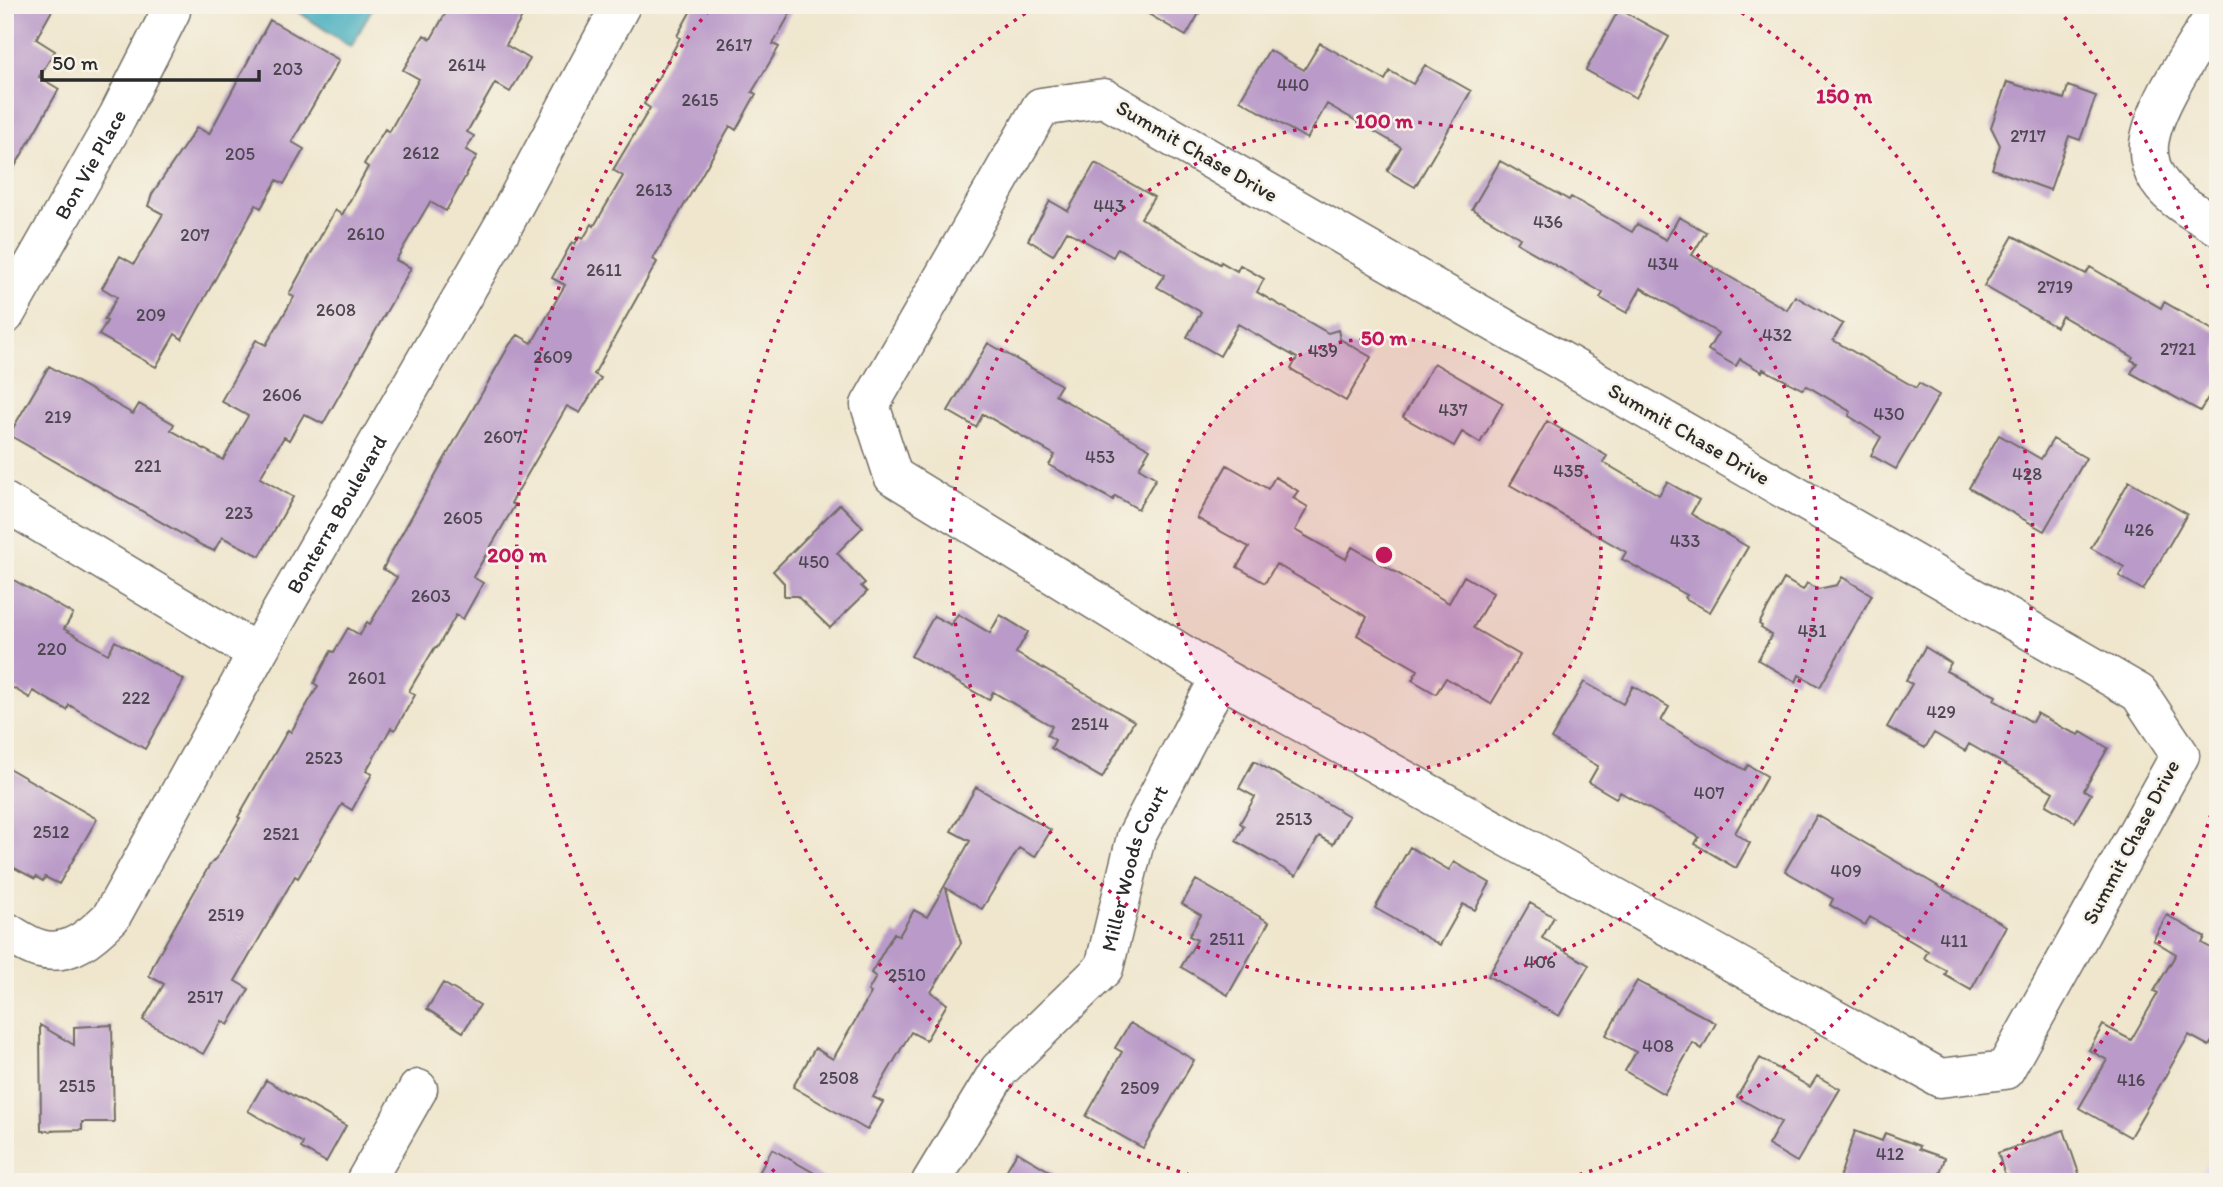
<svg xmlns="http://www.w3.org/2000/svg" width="2223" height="1187" viewBox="0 0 2223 1187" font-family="Itim,sans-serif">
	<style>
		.built { fill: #d9d7f7 }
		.water { fill: #3daabc; stroke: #346a74; stroke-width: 2 }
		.building { fill: #b99ac8 }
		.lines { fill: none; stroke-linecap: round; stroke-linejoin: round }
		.minor-casing { stroke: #706c64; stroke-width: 41 }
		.minor { stroke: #fff; stroke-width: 38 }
		.ring { fill: none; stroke: #c2185b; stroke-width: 3.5; stroke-dasharray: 3.5 7 }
		.labels { text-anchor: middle; stroke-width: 5; stroke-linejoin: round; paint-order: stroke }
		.number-label { font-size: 18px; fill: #4e4752 }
		.street-label { font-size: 21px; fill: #2b2b2b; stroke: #f7f3e8 }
		.centre { fill: #c2185b; stroke: #f7f3e8; stroke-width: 3.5 }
		.ring-label { font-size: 21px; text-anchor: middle; font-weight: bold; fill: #c2185b; stroke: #f7f3e8; stroke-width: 5; stroke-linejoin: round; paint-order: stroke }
	</style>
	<rect width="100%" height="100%" fill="#f7f3e8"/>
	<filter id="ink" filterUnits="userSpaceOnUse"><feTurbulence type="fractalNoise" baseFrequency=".0143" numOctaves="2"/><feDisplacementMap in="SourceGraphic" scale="14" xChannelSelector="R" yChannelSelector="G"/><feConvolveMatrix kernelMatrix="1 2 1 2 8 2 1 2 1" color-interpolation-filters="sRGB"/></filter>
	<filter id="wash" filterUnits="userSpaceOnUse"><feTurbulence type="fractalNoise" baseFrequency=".00686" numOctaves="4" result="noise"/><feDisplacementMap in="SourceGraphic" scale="28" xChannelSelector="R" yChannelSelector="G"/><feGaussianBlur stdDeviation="1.57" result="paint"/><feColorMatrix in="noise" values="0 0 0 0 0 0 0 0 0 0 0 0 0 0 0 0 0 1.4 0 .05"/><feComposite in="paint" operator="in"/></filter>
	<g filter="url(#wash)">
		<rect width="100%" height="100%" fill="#efe6cd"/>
		<path class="built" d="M 2218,1145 L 2218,1182 L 2196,1182 Z"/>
		<path class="water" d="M 288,5 L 374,5 L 351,47 Z"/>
		<g id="blocks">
			<path class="building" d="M 5,5 L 55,5 L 36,39 L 55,51 L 39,77 L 59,89 L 5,184 Z
				M 450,5 L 529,5 L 506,45 L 530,59 L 510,92 L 495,83 L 467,132 L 474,136 L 466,150 L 477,156 L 446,211 L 430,202 L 396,260 L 411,268 L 323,424 L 304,414 L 289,440 L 284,437 L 260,478 L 293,497 L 260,556 L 222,537 L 214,551 L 203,546 L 9,435 L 49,366 L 133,414 L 139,404 L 174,424 L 171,430 L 223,460 L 248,416 L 221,401 L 256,340 L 266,345 L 294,297 L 289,294 L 335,210 L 342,215 L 368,167 L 364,164 L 385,129 L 389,132 L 419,79 L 403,70 L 424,35 L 431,39 Z
				M 694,5 L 795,5 L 773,44 L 779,47 L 752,92 L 756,94 L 736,130 L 730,126 L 653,259 L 657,262 L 594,374 L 601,378 L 580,413 L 567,406 L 511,503 L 515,505 L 473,577 L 483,583 L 463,619 L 456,615 L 437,648 L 435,647 L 409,691 L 415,695 L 395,730 L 391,728 L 366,771 L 372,774 L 352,810 L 342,804 L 298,878 L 295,876 L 235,981 L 249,989 L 228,1025 L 222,1021 L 203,1054 L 143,1020 L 164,984 L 149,976 L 154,963 L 209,866 L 218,856 L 240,818 L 238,817 L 288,730 L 291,732 L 318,686 L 314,683 L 331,651 L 334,652 L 348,628 L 360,635 L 367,622 L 370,624 L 397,577 L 383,569 L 388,558 L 510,344 L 518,335 L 532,343 L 565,285 L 552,278 L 572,242 L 575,244 L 579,237 L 583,239 L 592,224 L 594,226 L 623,176 L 613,170 L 650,108 L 644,104 L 680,38 L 677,36 Z
				M 1133,5 L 1204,5 L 1186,36 Z
				M 1619,9 L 1669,37 L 1636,98 L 1586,70 Z
				M 270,20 L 339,60 L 292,142 L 304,149 L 284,184 L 277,180 L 261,208 L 256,205 L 182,339 L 175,334 L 156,367 L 99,335 L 107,321 L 104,320 L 117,297 L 102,288 L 120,256 L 134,264 L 163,214 L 148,206 L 152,194 L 197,127 L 209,134 Z
				M 1320,43 L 1385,80 L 1390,71 L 1413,84 L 1425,65 L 1471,91 L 1415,187 L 1387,171 L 1401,147 L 1327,104 L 1307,139 L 1240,100 L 1269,50 L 1304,70 Z
				M 2007,82 L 2064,99 L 2068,86 L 2096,96 L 2080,140 L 2069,136 L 2050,190 L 1992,169 L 2000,145 L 1991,127 Z
				M 1500,161 L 1569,200 L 1571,197 L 1632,232 L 1637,224 L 1666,240 L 1679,217 L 1706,232 L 1692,255 L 1787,310 L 1795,296 L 1843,324 L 1833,340 L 1916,388 L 1919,383 L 1939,395 L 1896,469 L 1871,455 L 1881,437 L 1849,416 L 1851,412 L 1807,386 L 1802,389 L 1763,369 L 1762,372 L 1740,359 L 1736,366 L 1708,350 L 1718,333 L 1641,288 L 1627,313 L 1600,298 L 1603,293 L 1517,243 L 1520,238 L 1472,209 Z
				M 1095,163 L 1154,197 L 1141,218 L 1220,264 L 1221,262 L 1237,271 L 1240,265 L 1264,279 L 1257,292 L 1328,333 L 1338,330 L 1340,339 L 1371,357 L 1346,401 L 1291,369 L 1297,358 L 1238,324 L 1220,356 L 1187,337 L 1201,312 L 1157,287 L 1165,275 L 1118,248 L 1113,257 L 1067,231 L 1053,255 L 1028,240 L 1050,201 L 1068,211 Z
				M 2013,236 L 2086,274 L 2090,267 L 2161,308 L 2164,302 L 2218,333 L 2218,381 L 2200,411 L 2131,373 L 2137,363 L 2131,360 L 2133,357 L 2062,316 L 2056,327 L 1984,286 Z
				M 988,343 L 1061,385 L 1055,395 L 1150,449 L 1139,468 L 1156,478 L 1138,509 L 1115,496 L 1113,500 L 1049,465 L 1055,455 L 983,414 L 976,427 L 948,411 Z
				M 1434,363 L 1503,403 L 1480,443 L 1462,432 L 1454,446 L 1403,417 Z
				M 1547,421 L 1607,456 L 1603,462 L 1659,495 L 1667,482 L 1699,500 L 1691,514 L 1748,547 L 1710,612 L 1685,598 L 1687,595 L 1622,559 L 1626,552 L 1510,485 Z
				M 1999,435 L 2041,459 L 2053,439 L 2086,458 L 2044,531 L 1969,488 Z
				M 1227,465 L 1268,489 L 1275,477 L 1298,491 L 1293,498 L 1308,507 L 1295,530 L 1346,559 L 1352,547 L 1449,603 L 1464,576 L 1493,593 L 1473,628 L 1520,655 L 1491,704 L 1446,678 L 1436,694 L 1412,680 L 1418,670 L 1357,635 L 1367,617 L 1276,564 L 1265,583 L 1237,567 L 1249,547 L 1197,518 Z
				M 2129,481 L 2187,514 L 2143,590 L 2119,576 L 2124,567 L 2091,548 Z
				M 840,504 L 863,527 L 837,553 L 865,583 L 861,586 L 867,592 L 830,628 L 797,596 L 784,596 L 784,583 L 773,571 Z
				M 5,575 L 73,614 L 64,629 L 108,654 L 115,641 L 184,680 L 145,749 L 69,705 L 67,710 L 33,691 L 30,698 L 5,683 Z
				M 1842,577 L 1872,595 L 1820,687 L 1799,675 L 1796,682 L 1758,660 L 1772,635 L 1761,628 L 1762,626 L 1759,624 L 1784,579 L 1803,590 L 1807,583 L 1818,589 L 1837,585 Z
				M 958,614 L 990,633 L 1000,615 L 1028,632 L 1016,653 L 1134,721 L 1102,778 L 1051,748 L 1055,740 L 1047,735 L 1052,726 L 993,692 L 989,700 L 911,656 L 934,616 L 951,625 Z
				M 1925,647 L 1951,663 L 1946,671 L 1996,696 L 1994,700 L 2032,722 L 2037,713 L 2065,729 L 2079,735 L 2081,732 L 2108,748 L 2084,790 L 2091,794 L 2075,822 L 2046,805 L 2053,792 L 1969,744 L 1965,751 L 1934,733 L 1925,748 L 1887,727 L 1912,684 L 1906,681 Z
				M 1584,682 L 1623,704 L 1633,686 L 1669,707 L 1661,721 L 1745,770 L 1748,765 L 1767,776 L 1735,833 L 1750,843 L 1736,868 L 1695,844 L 1699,837 L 1620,792 L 1616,798 L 1589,782 L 1598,766 L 1551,739 Z
				M 1254,761 L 1349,816 L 1333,844 L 1319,836 L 1296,876 L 1236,841 L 1244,826 L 1240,823 L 1255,797 L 1239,788 Z
				M 5,766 L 97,819 L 59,884 L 45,877 L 43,881 L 36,877 L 35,879 L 5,863 Z
				M 976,787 L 1051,830 L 1035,857 L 1019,848 L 982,909 L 946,888 L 961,943 L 931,992 L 947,1004 L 926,1040 L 911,1032 L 873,1097 L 883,1102 L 867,1130 L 793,1087 L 815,1048 L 833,1059 L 871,993 L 868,991 L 876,977 L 871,973 L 894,933 L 899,936 L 914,910 L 927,917 L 970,841 L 951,831 Z
				M 1817,815 L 2006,926 L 1971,990 L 1945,975 L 1947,971 L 1924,958 L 1928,951 L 1870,917 L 1865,925 L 1830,905 L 1833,899 L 1785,871 Z
				M 1410,847 L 1449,870 L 1454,862 L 1490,883 L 1475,910 L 1463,904 L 1440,945 L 1375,908 Z
				M 1196,880 L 1269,922 L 1228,995 L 1181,967 L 1197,940 L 1189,936 L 1201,915 L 1182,904 Z
				M 1530,903 L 1554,917 L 1542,938 L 1589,965 L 1559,1016 L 1488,976 Z
				M 2167,915 L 2205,937 L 2202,943 L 2218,952 L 2218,1032 L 2209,1046 L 2189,1035 L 2130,1137 L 2079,1108 L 2107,1060 L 2089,1050 L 2103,1025 L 2131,1040 L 2158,993 L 2154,991 L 2176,954 L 2153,940 Z
				M 1637,981 L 1716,1023 L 1702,1049 L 1693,1043 L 1664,1094 L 1625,1071 L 1636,1052 L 1606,1035 Z
				M 443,983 L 480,1005 L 463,1032 L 427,1009 Z
				M 1130,1023 L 1194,1060 L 1143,1148 L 1086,1116 L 1122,1052 L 1115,1048 Z
				M 40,1025 L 74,1045 L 74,1027 L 112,1025 L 114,1122 L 82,1122 L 82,1130 L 41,1131 Z
				M 1760,1058 L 1810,1087 L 1817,1076 L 1840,1089 L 1797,1162 L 1768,1145 L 1781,1122 L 1737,1097 Z
				M 266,1080 L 346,1126 L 326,1162 L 301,1148 L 303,1143 L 248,1111 Z
				M 2064,1130 L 2082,1182 L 2007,1182 L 1998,1153 Z
				M 1855,1131 L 1882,1141 L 1885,1133 L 1920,1146 L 1919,1149 L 1945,1158 L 1937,1182 L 1838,1182 Z
				M 772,1149 L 830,1182 L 754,1182 Z
				M 1017,1152 L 1068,1182 L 1000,1182 Z"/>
		</g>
	</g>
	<g filter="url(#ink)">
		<use href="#blocks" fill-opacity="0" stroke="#706c64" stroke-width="2"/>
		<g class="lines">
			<defs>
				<g id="minor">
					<path d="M 2218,9 C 2197,45 2154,103 2149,144 C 2148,156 2151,169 2158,180 C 2171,200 2197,214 2218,226"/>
					<path d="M 1104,98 L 2139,693 L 2180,755 L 2005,1070 L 1940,1078 L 1220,677 L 893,476 L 870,405 L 1041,107 Z"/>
					<path id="s1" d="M 5,315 L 118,116 L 171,11"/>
					<path d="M 5,502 L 257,653"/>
					<path id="s2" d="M 5,931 C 16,937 28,946 40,949 C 69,957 92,936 111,917 L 257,653 L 503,226 L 621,5"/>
					<path d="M 365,1182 L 418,1089"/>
					<path id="s3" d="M 931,1182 L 999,1070 L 1104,968 L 1136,837 L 1220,677"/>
				</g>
			</defs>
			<use href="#minor" class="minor-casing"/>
			<use href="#minor" class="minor"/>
		</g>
	</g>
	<circle cx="1384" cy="555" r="217" fill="#c2185b" fill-opacity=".12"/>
	<g class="ring">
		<circle cx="1384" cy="555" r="217"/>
		<circle cx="1384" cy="555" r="434"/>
		<path d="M1210 1181A650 650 0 0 1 1035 7M1733 7A650 650 0 0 1 1558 1181"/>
		<path d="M2217 794A867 867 0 0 1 1986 1179M782 1179A867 867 0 0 1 710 9M2058 9A867 867 0 0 1 2217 316"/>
	</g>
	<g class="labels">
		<g class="number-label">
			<text x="734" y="51">2617</text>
			<text x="467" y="71">2614</text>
			<text x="288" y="75">203</text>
			<text x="1293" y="91">440</text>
			<text x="700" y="106">2615</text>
			<text x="2028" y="142">2717</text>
			<text x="421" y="159">2612</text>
			<text x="240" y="160">205</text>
			<text x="654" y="196">2613</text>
			<text x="1109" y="212">443</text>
			<text x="1548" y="228">436</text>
			<text x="366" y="240">2610</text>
			<text x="195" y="241">207</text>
			<text x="1663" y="270">434</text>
			<text x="604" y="276">2611</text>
			<text x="2055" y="293">2719</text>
			<text x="336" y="316">2608</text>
			<text x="151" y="321">209</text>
			<text x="1777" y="341">432</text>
			<text x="2178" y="355">2721</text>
			<text x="1323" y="357">439</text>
			<text x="553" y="363">2609</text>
			<text x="282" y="401">2606</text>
			<text x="1453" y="416">437</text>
			<text x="1889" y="420">430</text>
			<text x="58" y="423">219</text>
			<text x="503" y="443">2607</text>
			<text x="1100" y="463">453</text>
			<text x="148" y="472">221</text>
			<text x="1568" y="477">435</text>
			<text x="2027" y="480">428</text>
			<text x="239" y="519">223</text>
			<text x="463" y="524">2605</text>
			<text x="2139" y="536">426</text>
			<text x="1685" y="547">433</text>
			<text x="814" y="568">450</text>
			<text x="431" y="602">2603</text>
			<text x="1812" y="637">431</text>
			<text x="52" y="655">220</text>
			<text x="367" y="684">2601</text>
			<text x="136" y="704">222</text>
			<text x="1941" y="718">429</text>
			<text x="1090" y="730">2514</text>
			<text x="324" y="764">2523</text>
			<text x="1709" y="799">407</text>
			<text x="1294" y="825">2513</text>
			<text x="51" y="838">2512</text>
			<text x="281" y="840">2521</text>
			<text x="1846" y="877">409</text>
			<text x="226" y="921">2519</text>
			<text x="1227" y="945">2511</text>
			<text x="1954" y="947">411</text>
			<text x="1540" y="968">406</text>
			<text x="907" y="981">2510</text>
			<text x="205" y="1003">2517</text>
			<text x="1658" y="1052">408</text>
			<text x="839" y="1084">2508</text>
			<text x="2131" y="1086">416</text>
			<text x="77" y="1092">2515</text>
			<text x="1140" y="1094">2509</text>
			<text x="1890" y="1160">412</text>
		</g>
		<g class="street-label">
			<text transform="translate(1197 151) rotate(30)" y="7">Summit Chase Drive</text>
			<text dy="7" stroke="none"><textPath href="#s1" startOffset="173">Bon Vie Place</textPath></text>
			<text transform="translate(1689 434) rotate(30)" y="7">Summit Chase Drive</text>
			<text dy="7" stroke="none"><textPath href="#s2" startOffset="583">Bonterra Boulevard</textPath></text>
			<text transform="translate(2131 842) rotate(-62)" y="7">Summit Chase Drive</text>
			<text dy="7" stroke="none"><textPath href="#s3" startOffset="382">Miller Woods Court</textPath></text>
		</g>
	</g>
	<circle cx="1384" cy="555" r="10" class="centre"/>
	<g class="ring-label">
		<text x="1844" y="103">150 m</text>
		<text x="1384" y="128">100 m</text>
		<text x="1384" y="345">50 m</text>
		<text x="517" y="562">200 m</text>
	</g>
	<rect width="2223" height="1187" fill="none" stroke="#f7f3e8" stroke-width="28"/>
	<path d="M42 70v10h217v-10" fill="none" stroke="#2b2b2b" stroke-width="3.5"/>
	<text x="52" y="70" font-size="21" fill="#2b2b2b" stroke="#f7f3e8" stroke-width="5" paint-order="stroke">50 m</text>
</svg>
